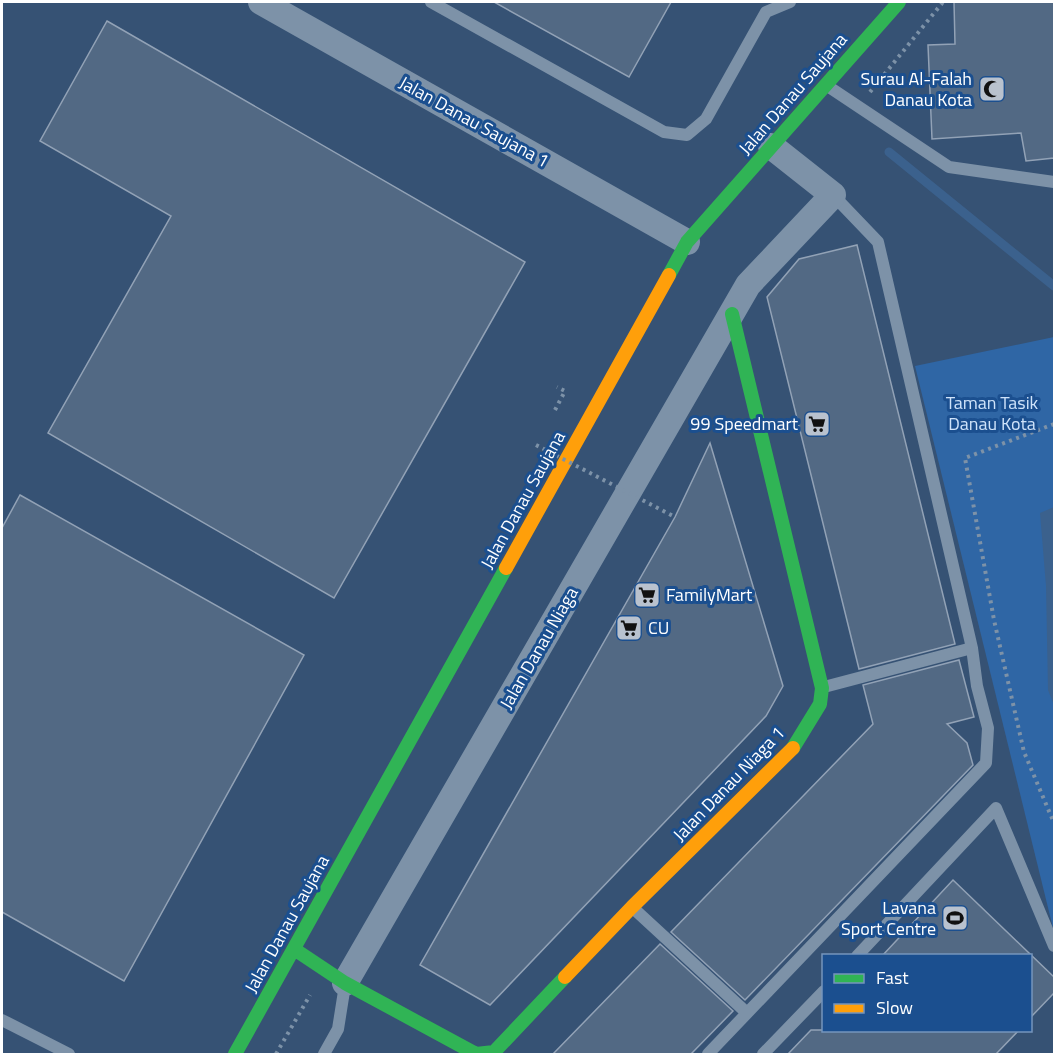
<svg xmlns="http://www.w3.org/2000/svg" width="1056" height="1056" viewBox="0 0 1056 1056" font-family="'Titillium Web',sans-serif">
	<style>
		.green { fill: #2f66a5 }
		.water { fill: #3b618d }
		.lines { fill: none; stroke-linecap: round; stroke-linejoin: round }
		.stream { stroke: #3b618d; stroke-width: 9 }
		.building { fill: #526984; stroke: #92a2b6; stroke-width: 1.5 }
		.path { stroke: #7d92a8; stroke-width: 4; stroke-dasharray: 3 4.5; stroke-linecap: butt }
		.lane { stroke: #7d92a8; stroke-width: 12 }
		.street { stroke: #7d92a8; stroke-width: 26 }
		.fast { stroke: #30b455; stroke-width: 14 }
		.slow { stroke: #ff9f0a; stroke-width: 14 }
		.path-bridge { stroke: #7d92a8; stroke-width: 4; stroke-dasharray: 3 4.5; stroke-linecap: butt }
		.labels { text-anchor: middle; stroke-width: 6; stroke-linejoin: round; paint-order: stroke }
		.poi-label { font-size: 18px; fill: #fff; stroke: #1b4f8f; text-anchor: end }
		.street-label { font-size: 18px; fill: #fff; stroke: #1b4f8f }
		.park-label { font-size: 18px; fill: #cfe3fa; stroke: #1b4f8f }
	</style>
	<rect width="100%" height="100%" fill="#365274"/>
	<path class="green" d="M 1054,337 L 1054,932 L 915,366 Z"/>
	<path class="water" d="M 1054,507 L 1054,705 L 1048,690 L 1046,586 L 1040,513 Z"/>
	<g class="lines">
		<path class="stream" d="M 889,152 L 1054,286"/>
	</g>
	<path class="building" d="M 494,2 L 671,2 L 629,77 Z
		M 954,2 L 1054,2 L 1054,158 L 1026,161 L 1021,133 L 932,139 L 928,45 L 955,44 Z
		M 107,21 L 525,262 L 334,598 L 48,433 L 171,216 L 40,141 Z
		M 857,245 L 955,644 L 859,669 L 767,297 L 799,259 Z
		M 710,443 L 783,686 L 766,716 L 490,1005 L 420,965 L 675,517 Z
		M 20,495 L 304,655 L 124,981 L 2,912 L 2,528 Z
		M 959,660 L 974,717 L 947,724 L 967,743 L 973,765 L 745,1000 L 671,932 L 873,724 L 863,685 Z
		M 953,880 L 1054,977 L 1054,993 L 1030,1018 L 1030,956 L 882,956 Z
		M 660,944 L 733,1011 L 691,1054 L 553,1054 Z
		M 811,1030 L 1019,1030 L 996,1054 L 788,1054 Z"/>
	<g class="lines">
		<path class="path" d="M 870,92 L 943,2
			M 555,410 L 565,391 L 557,387
			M 1054,424 L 965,458 L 994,620 L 1024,752 L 1054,823
			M 276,1054 L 310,995"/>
		<path class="lane" d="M 431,2 L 664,132 L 687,135 L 706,119 L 766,12 L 790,2
			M 826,85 L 949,167 L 1054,182
			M 824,687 L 972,648
			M 633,908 L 747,1013
			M 857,956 L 996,808 L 1054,946
			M 2,1020 L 69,1054
			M 324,1054 L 338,1029 L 345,985
			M 708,1054 L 986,763 L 988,728 L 977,686 L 972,648 L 878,242 L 833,195
			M 763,1054 L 824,991"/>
		<path class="street" d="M 261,2 L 687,242
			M 345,983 L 748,285 L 833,195 L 771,146"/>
		<path class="fast" d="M 669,275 L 687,242 L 899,2
			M 732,314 L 822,688 L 820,704 L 793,748
			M 294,949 L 345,983 L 476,1054 L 494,1052 L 565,977
			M 235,1054 L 506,568"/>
		<path class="slow" d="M 506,568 L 669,275
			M 565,977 L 632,907 L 793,748"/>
		<path class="path-bridge" d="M 536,445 L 675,517"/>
	</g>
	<defs>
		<symbol id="mosque-square" viewBox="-11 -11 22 22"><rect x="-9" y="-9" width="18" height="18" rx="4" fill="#b9c2ce" stroke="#1b4f8f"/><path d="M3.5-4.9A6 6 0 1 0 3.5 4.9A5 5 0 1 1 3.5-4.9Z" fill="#111"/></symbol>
		<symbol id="supermarket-square" viewBox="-11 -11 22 22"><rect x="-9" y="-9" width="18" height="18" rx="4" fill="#b9c2ce" stroke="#1b4f8f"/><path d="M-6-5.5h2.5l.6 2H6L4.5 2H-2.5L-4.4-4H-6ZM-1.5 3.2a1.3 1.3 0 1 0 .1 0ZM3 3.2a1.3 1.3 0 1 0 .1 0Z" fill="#111"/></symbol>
		<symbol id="stadium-square" viewBox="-11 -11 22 22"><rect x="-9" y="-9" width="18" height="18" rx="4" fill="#b9c2ce" stroke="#1b4f8f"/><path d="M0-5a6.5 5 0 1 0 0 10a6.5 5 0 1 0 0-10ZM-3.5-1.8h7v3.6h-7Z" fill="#111"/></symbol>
	</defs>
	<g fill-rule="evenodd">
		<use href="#mosque-square" x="977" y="74" width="30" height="30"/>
		<use href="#supermarket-square" x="802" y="409" width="30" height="30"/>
		<use href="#supermarket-square" x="632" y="580" width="30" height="30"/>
		<use href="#supermarket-square" x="614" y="613" width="30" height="30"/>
		<use href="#stadium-square" x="940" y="903" width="30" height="30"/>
	</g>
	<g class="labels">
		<g class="poi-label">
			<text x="972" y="85">Surau Al-Falah<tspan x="972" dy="21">Danau Kota</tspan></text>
			<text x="798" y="430">99 Speedmart</text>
			<text x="666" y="601" text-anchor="start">FamilyMart</text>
			<text x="648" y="634" text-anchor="start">CU</text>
			<text x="936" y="914">Lavana<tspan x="936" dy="21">Sport Centre</tspan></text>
		</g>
		<g class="street-label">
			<text transform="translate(793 94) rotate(-49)" y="6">Jalan Danau Saujana</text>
			<text transform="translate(474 122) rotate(29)" y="6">Jalan Danau Saujana 1</text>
			<text transform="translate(523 500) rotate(-61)" y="6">Jalan Danau Saujana</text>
			<text transform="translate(539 648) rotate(-60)" y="6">Jalan Danau Niaga</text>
			<text transform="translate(729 784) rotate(-46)" y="6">Jalan Danau Niaga 1</text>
			<text transform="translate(287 924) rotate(-61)" y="6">Jalan Danau Saujana</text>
		</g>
		<g class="park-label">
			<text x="992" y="409">Taman Tasik<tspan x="992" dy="21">Danau Kota</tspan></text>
		</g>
	</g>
	<rect width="1056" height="1056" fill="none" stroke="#ffffff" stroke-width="6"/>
	<rect x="822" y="954" width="210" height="78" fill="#1b4f8f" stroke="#7695bc" stroke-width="1.5"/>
	<rect x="834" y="974" width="30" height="9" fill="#30b455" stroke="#7695bc" stroke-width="1.5"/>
	<text x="876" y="984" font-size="18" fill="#ffffff">Fast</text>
	<rect x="834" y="1004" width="30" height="9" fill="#ff9f0a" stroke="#7695bc" stroke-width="1.5"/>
	<text x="876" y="1014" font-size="18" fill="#ffffff">Slow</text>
</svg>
